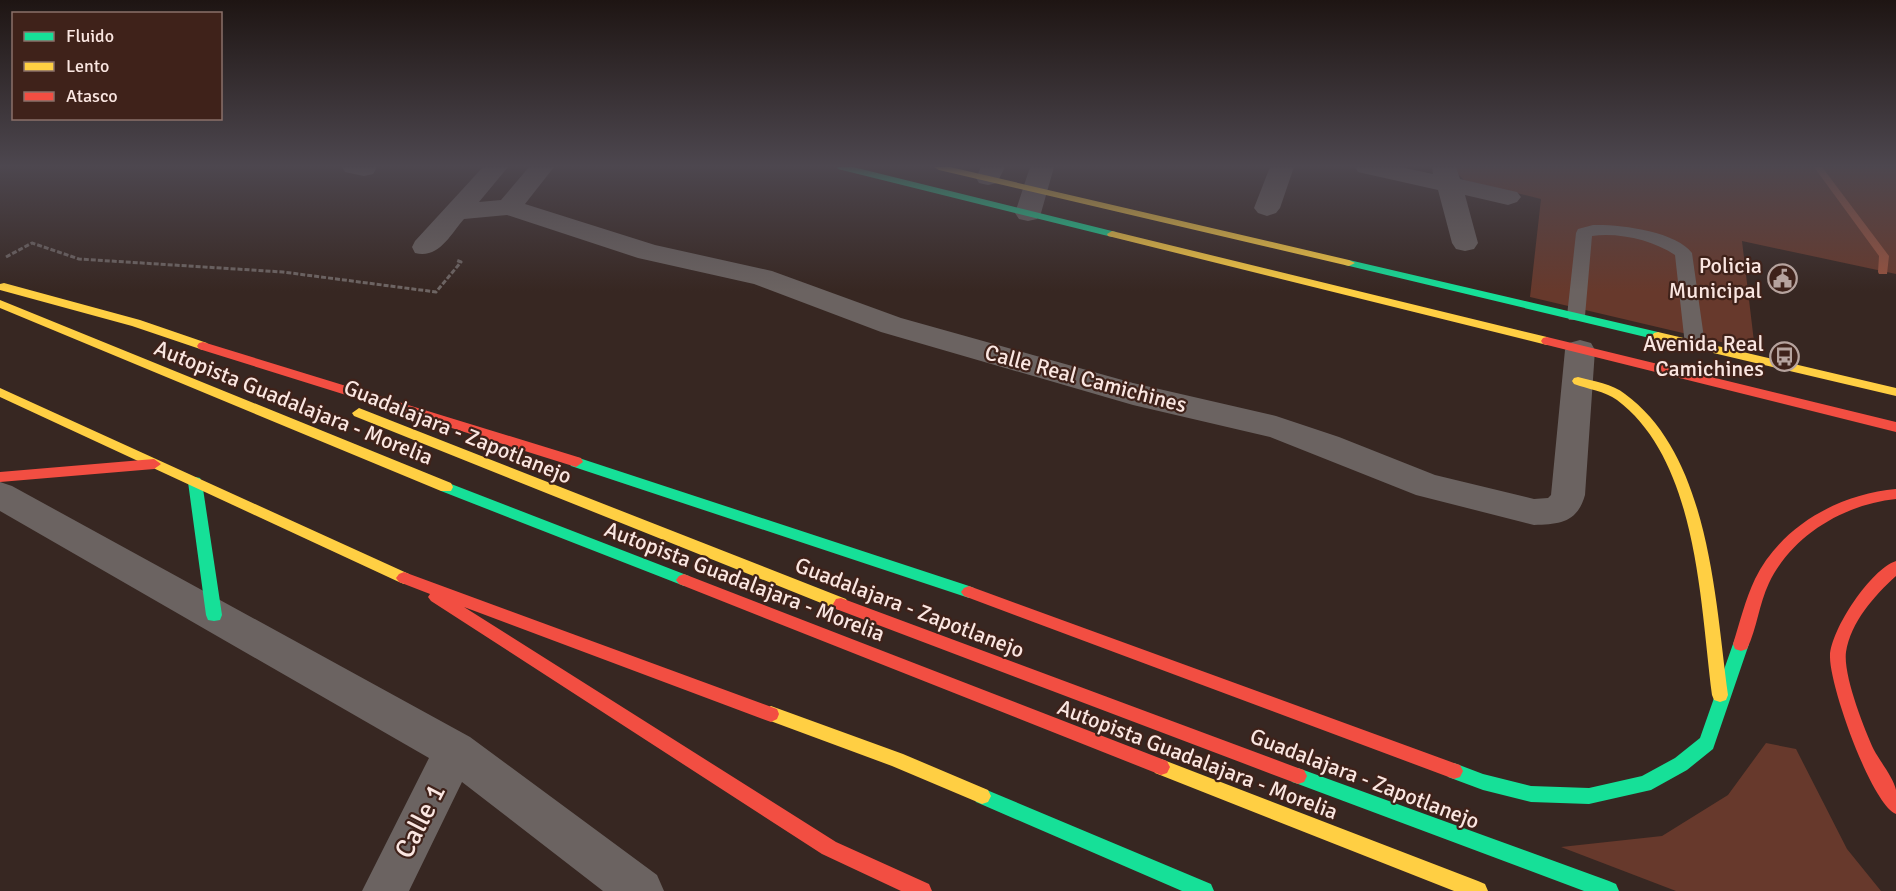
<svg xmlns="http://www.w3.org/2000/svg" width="1896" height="891" viewBox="0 0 1896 891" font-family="Signika,sans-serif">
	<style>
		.green { fill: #67392c }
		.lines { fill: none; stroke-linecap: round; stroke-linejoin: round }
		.stream { fill: #98533f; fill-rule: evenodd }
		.path { stroke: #6e6563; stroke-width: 3; stroke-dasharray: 5 2; stroke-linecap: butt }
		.lane { fill: #6b6361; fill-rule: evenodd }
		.street { fill: #6b6361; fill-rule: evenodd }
		.fast { fill: #16e098; fill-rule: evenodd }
		.slow { fill: #ffcf43; fill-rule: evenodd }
		.jam { fill: #f24e42; fill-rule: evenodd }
		.labels { text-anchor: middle; stroke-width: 4.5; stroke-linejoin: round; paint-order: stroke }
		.poi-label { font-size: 22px; fill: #fae6e1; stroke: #3f221a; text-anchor: end }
		.street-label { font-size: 22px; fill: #fae6e1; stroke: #3f221a }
		.near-street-label { font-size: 27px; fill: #fae6e1; stroke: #3f221a }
	</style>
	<rect width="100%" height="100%" fill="#372722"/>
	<path class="green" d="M 1451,167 L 1896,167 L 1896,274 L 1742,241 L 1755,350 L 1530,297 L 1541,199 L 1464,180 Z
		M 1766,743 L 1796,749 L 1847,849 L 1881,891 L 1676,891 L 1561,847 L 1662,836 L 1728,795 Z"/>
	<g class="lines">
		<path class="stream" d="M 1814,167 L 1822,167 L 1889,256 L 1887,274 L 1879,274 L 1878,272 L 1879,256 Z"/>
		<path class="path" d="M 6,257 L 32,243 L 79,259 L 283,272 L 436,292 L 461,262 L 456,260"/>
		<path class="lane" d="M 1593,225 C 1618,224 1676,231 1692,253 L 1705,345 L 1702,349 L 1695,351 L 1688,349 L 1685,345 L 1675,255 C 1653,240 1618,232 1592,236 L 1585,316 L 1583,320 L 1569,320 L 1567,316 L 1576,233 L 1578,229 Z"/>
		<path class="street" d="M 342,167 L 375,167 L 376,169 L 373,174 L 364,176 L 345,172 Z
			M 483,167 L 508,167 L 479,202 L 501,200 L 529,167 L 554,167 L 525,204 L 655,245 L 772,271 L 901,318 L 1133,383 L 1276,416 L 1339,437 L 1435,475 L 1534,499 L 1548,498 L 1551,495 L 1565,350 L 1569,343 L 1580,340 L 1591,343 L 1595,350 L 1585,495 C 1577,523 1560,524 1534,525 L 1416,495 L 1270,437 L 1133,405 L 881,332 L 754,284 L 638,258 L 507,215 L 464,219 C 450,235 439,259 415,253 L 412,247 L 415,241 Z
			M 981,167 L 1005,167 L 997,183 L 988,185 L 979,183 L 976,178 Z
			M 1030,167 L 1054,167 L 1041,213 L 1037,219 L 1028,221 L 1019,219 L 1015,213 Z
			M 1270,167 L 1294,167 L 1280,208 L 1276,213 L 1267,216 L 1258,213 L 1254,208 Z
			M 1355,167 L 1400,167 L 1433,174 L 1432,167 L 1456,167 L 1460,179 L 1517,192 L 1521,197 L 1517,202 L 1508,205 L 1465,195 L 1478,243 L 1474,249 L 1465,251 L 1456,249 L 1452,243 L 1438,190 L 1358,172 Z
			M 0,482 L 12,486 L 470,737 L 657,875 L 664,891 L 603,891 L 462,782 L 409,891 L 362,891 L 429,758 L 0,511 Z"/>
		<path class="fast" d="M 837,167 L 853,167 L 1116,232 L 1117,234 L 1112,237 L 838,169 Z
			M 1349,260 L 1658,332 L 1664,336 L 1658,340 L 1345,265 L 1343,263 Z
			M 576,457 L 969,586 L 974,588 L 977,592 L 974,596 L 969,598 L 571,466 L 569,462 L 571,458 Z
			M 195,477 L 200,478 L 202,482 L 222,615 L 220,620 L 214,621 L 208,620 L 206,615 L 188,482 L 190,478 Z
			M 446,482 L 689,576 L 692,580 L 689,584 L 684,586 L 679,584 L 441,491 L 439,487 L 441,483 Z
			M 1741,637 L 1747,639 L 1749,644 L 1713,749 L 1687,770 L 1651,790 L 1589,804 L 1531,802 L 1483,790 L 1448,777 L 1445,771 L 1448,765 L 1454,763 L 1483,774 L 1531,786 L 1589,788 L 1642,776 L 1675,758 L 1700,738 L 1733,644 L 1735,639 Z
			M 1298,768 L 1609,881 L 1616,884 L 1619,891 L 1584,891 L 1298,784 L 1292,782 L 1289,776 L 1292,770 Z
			M 982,788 L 1211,884 L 1214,891 L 1182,891 L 976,802 L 973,796 L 976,790 Z"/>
		<path class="slow" d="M 934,167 L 950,167 L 1349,260 L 1355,263 L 1349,266 L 939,170 Z
			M 1112,231 L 1547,337 L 1553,341 L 1547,345 L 1108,236 L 1107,234 Z
			M 4,283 L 140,320 L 207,343 L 209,346 L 203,350 L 132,326 L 0,290 L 0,284 Z
			M 0,300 L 451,483 L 453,487 L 451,491 L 441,491 L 0,308 Z
			M 1658,332 L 1896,388 L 1896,396 L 1654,339 L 1652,336 L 1654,333 Z
			M 1578,377 C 1593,381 1613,384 1625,394 C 1710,456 1715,600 1728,695 L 1726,700 L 1720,702 L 1714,700 L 1712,695 C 1700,602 1698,461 1617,400 C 1605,391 1587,389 1574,384 L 1572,381 L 1574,378 Z
			M 0,388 L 409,574 L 412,578 L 409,582 L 404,584 L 399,582 L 0,397 Z
			M 359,408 L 846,599 L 849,604 L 846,609 L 841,610 L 836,609 L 354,416 L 352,413 Z
			M 771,706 L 903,754 L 988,790 L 991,796 L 988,802 L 982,804 L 892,766 L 765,719 L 763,714 L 765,709 Z
			M 1161,759 L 1478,881 L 1485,884 L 1488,891 L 1454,891 L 1155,773 L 1152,767 L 1155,761 Z"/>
		<path class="jam" d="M 1547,337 L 1896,422 L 1896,432 L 1543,344 L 1541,341 L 1543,338 Z
			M 203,342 L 581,458 L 583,462 L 576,467 L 199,349 L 197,346 L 199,343 Z
			M 154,459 L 161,464 L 154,469 L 0,482 L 0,472 Z
			M 1896,489 L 1896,499 C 1845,504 1792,535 1769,583 C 1759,604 1757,628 1747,649 L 1741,651 L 1735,649 L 1733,644 C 1740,622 1745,600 1755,579 C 1781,526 1839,494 1896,489 Z
			M 1896,561 L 1896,576 C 1874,596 1851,622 1846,652 C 1843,675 1864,728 1874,750 C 1880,761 1894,779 1896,790 C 1896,798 1896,806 1896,814 C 1871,804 1829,684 1830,656 C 1831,629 1871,569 1896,561 Z
			M 404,572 L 777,709 L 779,714 L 777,719 L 771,722 L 464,607 L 836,842 L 929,884 L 932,891 L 901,891 L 822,854 L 431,601 L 428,597 L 430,594 L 399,582 L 396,578 L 399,574 Z
			M 684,574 L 1167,761 L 1170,767 L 1167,773 L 1161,775 L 679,584 L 676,580 L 679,576 Z
			M 969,586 L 1454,763 L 1460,765 L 1463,771 L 1460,777 L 1454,779 L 964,596 L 961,592 L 964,588 Z
			M 841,598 L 1298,768 L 1304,770 L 1307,776 L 1304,782 L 1298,784 L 836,609 L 833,604 L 836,599 Z"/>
	</g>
	<linearGradient id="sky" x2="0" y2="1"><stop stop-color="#1e1513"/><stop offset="0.57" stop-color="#4d474f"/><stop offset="1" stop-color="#4d474f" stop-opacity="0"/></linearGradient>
	<rect width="1896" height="291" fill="url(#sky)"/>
	<defs>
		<symbol id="civic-ring" viewBox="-11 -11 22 22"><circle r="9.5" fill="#3f221a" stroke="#b6a39e" stroke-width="1.5"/><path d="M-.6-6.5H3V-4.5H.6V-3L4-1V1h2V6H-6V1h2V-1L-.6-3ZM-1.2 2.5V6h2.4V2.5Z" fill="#b6a39e"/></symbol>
		<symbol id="bus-ring" viewBox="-11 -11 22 22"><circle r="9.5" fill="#3f221a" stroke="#b6a39e" stroke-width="1.5"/><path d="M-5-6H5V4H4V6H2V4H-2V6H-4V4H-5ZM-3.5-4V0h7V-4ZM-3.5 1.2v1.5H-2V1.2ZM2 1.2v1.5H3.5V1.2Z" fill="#b6a39e"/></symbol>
	</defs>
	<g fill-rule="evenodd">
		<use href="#civic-ring" x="1766" y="262" width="33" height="33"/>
		<use href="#bus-ring" x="1768" y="340" width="33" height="33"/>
	</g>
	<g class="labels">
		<g class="poi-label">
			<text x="1762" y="273">Policia<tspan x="1762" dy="25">Municipal</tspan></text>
			<text x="1764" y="351">Avenida Real<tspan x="1764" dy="25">Camichines</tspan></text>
		</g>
		<g class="street-label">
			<text transform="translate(1086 378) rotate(15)" y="8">Calle Real Camichines</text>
			<text transform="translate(294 402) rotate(22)" y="8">Autopista Guadalajara - Morelia</text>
			<text transform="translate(458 431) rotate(22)" y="8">Guadalajara - Zapotlanejo</text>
			<text transform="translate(745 581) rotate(21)" y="8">Autopista Guadalajara - Morelia</text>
			<text transform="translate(910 607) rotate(21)" y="8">Guadalajara - Zapotlanejo</text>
			<text transform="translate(1198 759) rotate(21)" y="8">Autopista Guadalajara - Morelia</text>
			<text transform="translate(1365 778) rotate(21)" y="8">Guadalajara - Zapotlanejo</text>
		</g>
		<g class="near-street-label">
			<text transform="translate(420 821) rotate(-63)" y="9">Calle 1</text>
		</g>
	</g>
	<rect x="12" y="12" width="210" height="108" fill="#3f221a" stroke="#8a706a" stroke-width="1.5"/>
	<rect x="24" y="32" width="30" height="9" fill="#16e098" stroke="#8a706a" stroke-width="1.5"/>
	<text x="66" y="42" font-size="18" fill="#fae6e1">Fluido</text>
	<rect x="24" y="62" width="30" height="9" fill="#ffcf43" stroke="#8a706a" stroke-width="1.5"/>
	<text x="66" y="72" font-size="18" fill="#fae6e1">Lento</text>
	<rect x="24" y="92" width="30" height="9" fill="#f24e42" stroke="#8a706a" stroke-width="1.5"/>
	<text x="66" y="102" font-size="18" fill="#fae6e1">Atasco</text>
</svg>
